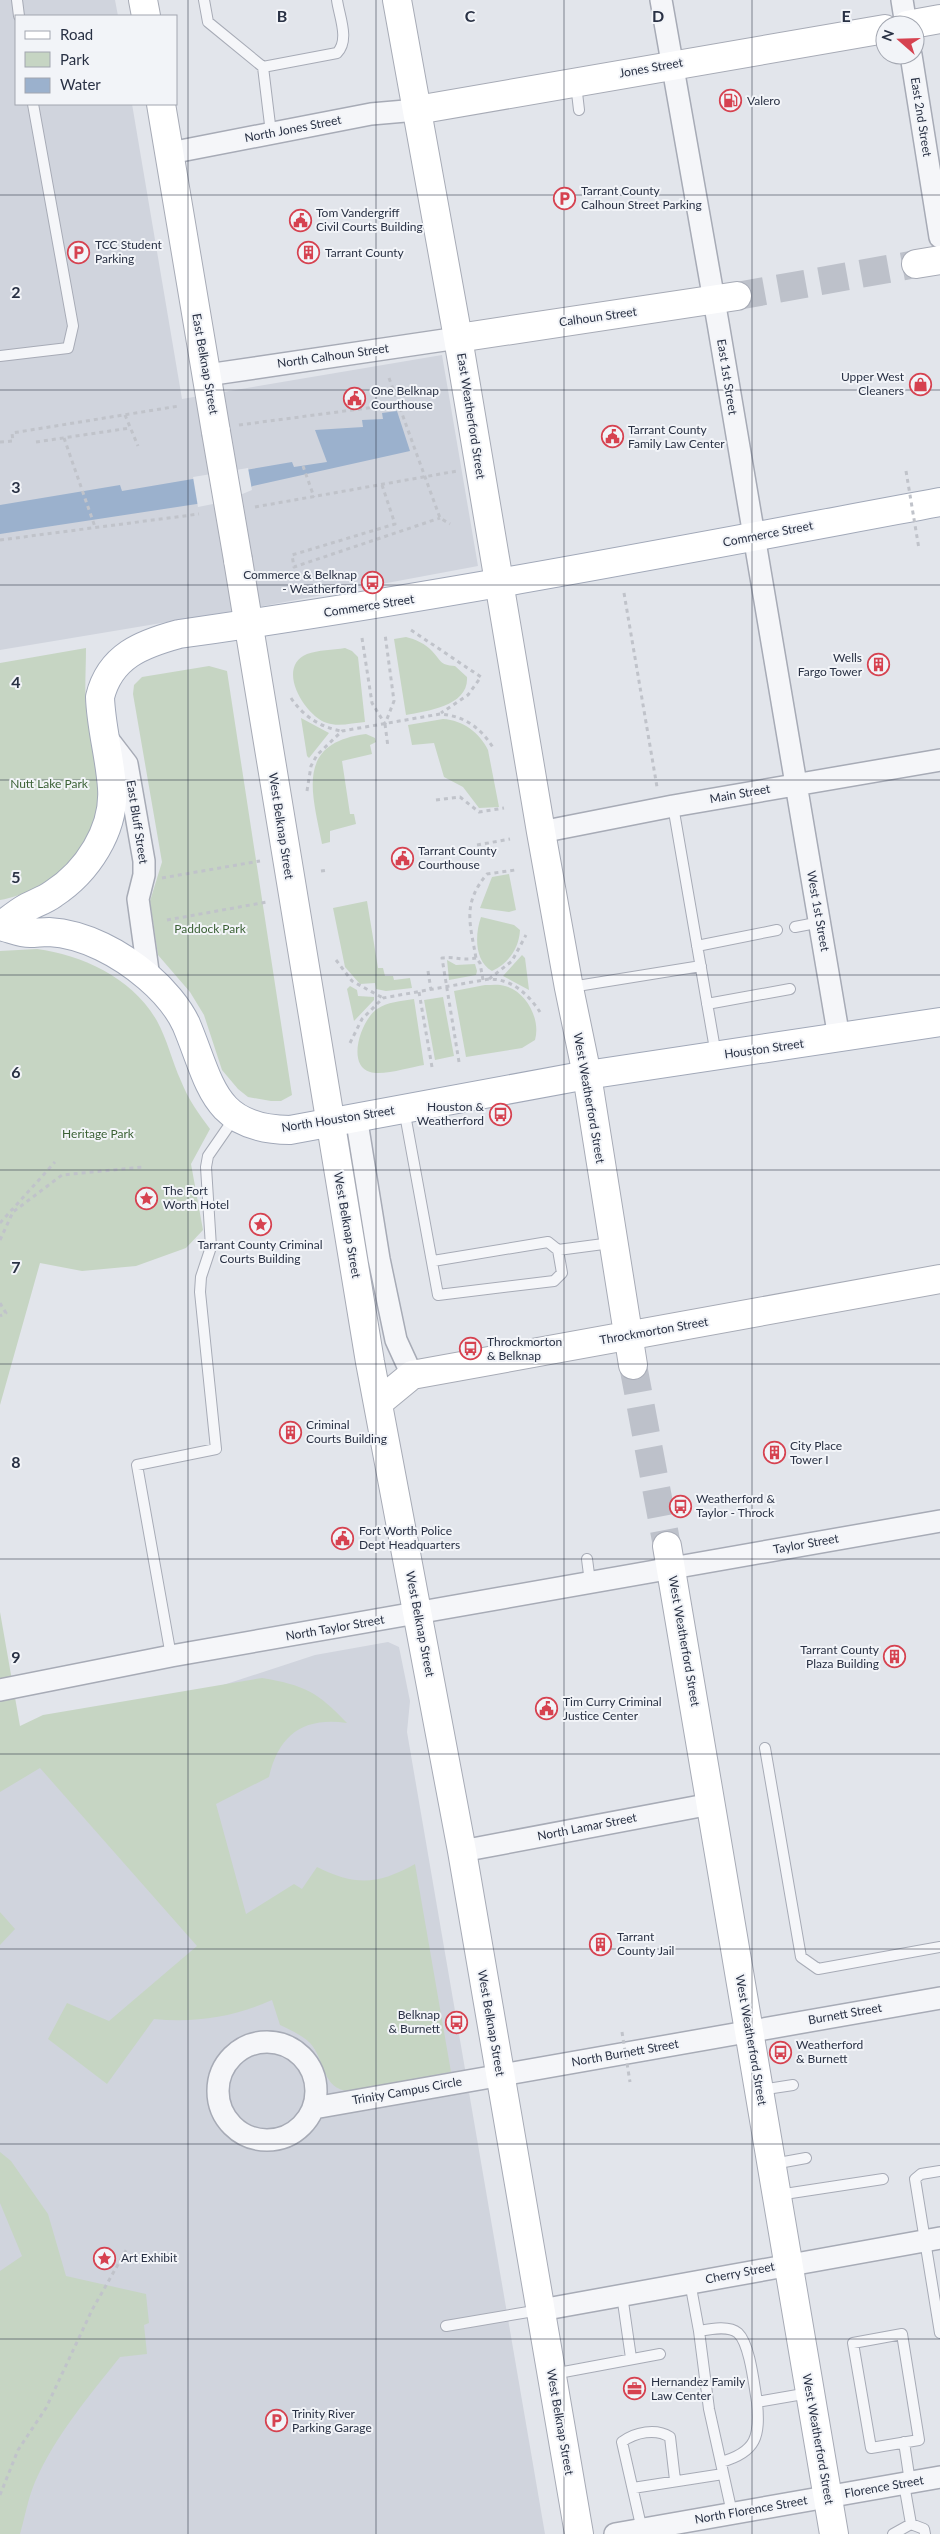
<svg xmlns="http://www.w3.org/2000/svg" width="940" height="2534" viewBox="0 0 940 2534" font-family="Lato,sans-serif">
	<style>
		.built { fill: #d0d4dd }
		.green { fill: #c6d5c3 }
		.water { fill: #9bb1cd }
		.pier { fill: #e2e5eb }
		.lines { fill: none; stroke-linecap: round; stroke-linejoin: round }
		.secondary-tunnel { stroke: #bdc1ca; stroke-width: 28; stroke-dasharray: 28 14; stroke-linecap: butt }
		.lane-casing { stroke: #a7abb6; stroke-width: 12 }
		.street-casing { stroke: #a7abb6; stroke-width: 24 }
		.secondary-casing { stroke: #a7abb6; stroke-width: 30 }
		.primary-casing { stroke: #a1a8b8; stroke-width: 30 }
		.path { stroke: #c0c3ca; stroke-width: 3; stroke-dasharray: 4 4; stroke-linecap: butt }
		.lane { stroke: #f5f6f9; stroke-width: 10 }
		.street { stroke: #f5f6f9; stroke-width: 21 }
		.secondary { stroke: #fff; stroke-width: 28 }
		.primary { stroke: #fff; stroke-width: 28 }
		.secondary-bridge-casing { stroke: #a7abb6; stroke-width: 30; stroke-linecap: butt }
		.path-bridge { stroke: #c0c3ca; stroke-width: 3; stroke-dasharray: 4 4; stroke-linecap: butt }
		.secondary-bridge { stroke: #fff; stroke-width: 28 }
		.grid { fill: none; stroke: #293144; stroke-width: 1; stroke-opacity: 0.55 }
		.labels { text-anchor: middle; stroke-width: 4; stroke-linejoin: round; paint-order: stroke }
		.street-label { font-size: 12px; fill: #293144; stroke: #f2f4f8 }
		.poi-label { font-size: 12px; fill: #293144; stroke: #f2f4f8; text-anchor: start }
		.park-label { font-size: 12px; fill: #3b6135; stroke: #f2f4f8 }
		.grid-label { font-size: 16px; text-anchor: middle; font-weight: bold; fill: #293144; stroke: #f2f4f8; stroke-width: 4; stroke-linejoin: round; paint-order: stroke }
	</style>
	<rect width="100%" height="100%" fill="#e2e5eb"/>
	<path class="built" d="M 0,0 L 115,0 L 118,16 L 16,16 L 16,104 L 132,104 L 182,399 L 442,355 L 478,566 L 269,605 L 0,650 Z
		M 388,1642 L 399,1647 L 410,1701 L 407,1732 L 545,2534 L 0,2534 L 0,1758 L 315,1655 Z"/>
	<path class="green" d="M 406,637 C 415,639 426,644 432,651 C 441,660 439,665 455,666 L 467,677 C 469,706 427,711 406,715 L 394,639 Z
		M 86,648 C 86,671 84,695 87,717 C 91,743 102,770 99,797 C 94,848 50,892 0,900 L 0,663 Z
		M 345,648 L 352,651 L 358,657 L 365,722 C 353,723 338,727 327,723 C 305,716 275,667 307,654 C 318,650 333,650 345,648 Z
		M 209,666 L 227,671 L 292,1095 L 281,1101 L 271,1101 L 248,1097 L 238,1089 L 222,1070 L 204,1015 L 190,992 L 158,955 L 150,901 L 162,862 L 133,694 L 134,685 L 142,677 Z
		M 301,718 L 329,733 L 309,758 L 307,756 Z
		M 443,719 C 463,720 480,733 488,750 L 499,807 L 479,808 L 463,787 L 444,777 L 434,743 L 412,745 L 408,725 Z
		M 366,734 L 375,738 L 376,742 L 370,745 L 372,754 L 342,761 L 350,814 L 354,814 L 356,824 L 330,831 L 330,842 L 322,844 C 312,792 295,743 366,734 Z
		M 509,874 L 516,910 L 509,912 L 480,908 L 492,877 Z
		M 367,901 L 378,968 L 383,968 L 385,976 L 393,976 L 394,980 L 410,978 L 412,988 L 386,991 L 376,989 L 375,983 L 360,984 L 345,967 L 333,908 Z
		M 481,917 L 514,925 L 520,930 C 519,948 509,963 492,971 C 474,961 475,934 481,917 Z
		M 37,949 C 82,955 133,978 157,1021 C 167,1039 172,1061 181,1081 C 188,1099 199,1114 210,1129 L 191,1164 L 203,1230 L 186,1248 L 136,1266 L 82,1271 L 40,1263 L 0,1405 L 0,951 Z
		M 522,955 L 525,958 L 529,990 L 503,976 Z
		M 447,960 L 456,965 L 475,964 L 477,971 L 476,975 L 449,980 Z
		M 485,985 C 492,985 499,984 505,986 C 526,991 541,1019 535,1040 L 522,1048 L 466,1057 L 454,991 Z
		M 350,986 L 357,990 L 358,996 L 374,997 L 374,1000 L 354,1021 L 347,989 Z
		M 443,997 L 454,1056 L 435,1060 L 424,1000 Z
		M 414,999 L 424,1065 C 411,1067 383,1076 370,1072 C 346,1065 361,1020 377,1009 C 387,1002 401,1001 414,999 Z
		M 0,1612 L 20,1726 L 43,1715 L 262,1678 C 304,1685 318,1692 347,1723 C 304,1717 279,1734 269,1777 L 216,1804 L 246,1914 L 294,1884 L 302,1889 L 317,1867 C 356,1886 377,1885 415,1864 L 451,2072 L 349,2091 C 322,2090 325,2059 310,2043 C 302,2035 290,2030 280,2025 L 272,2000 C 234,2017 196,2023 154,2019 L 107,2084 L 48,2039 L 67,2003 L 109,2021 L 197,1946 L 40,1768 L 0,1792 Z
		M 0,1912 L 15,1929 L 0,1945 Z
		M 0,2152 L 11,2161 L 48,2214 L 66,2276 L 146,2294 L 149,2323 L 144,2325 L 147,2354 L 120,2357 C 89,2396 55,2436 35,2482 C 28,2498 25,2517 20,2534 L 0,2534 L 0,2271 L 22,2256 L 0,2203 Z"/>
	<path class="water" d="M 397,411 L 410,451 L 253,486 L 223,500 L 0,534 L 0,505 L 120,485 L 122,491 L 292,462 L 294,467 L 327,462 L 315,430 L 363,427 L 362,420 L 383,419 L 382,413 Z"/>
	<path class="pier" d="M 248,468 L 252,490 L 223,502 L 198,507 L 193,477 Z"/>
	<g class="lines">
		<path class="secondary-tunnel" d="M 737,296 L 916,264
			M 633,1365 L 667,1546"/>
		<defs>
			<path id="lane" d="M 17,0 L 19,16
				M 204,0 L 208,22 L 263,67 L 271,133
				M 263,67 L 337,53 C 350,40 339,16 337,0
				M 576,84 L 579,110
				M 0,356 L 68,348 L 73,326 L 33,104
				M 673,806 L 716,1055
				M 795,927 L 821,922
				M 697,946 L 777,930
				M 571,987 L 701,966
				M 707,1004 L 790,989
				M 404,1109 L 438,1295 L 554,1281 L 562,1273 L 558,1250 L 548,1242 L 433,1261
				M 558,1250 L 611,1243
				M 587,1559 L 590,1582
				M 171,1656 L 137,1465 L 216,1449 L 200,1292 L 201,1277 L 211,1247 L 206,1167 L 208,1156 L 235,1117
				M 765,1748 L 801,1957 L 818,1969 L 940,1947
				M 760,2090 L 793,2085
				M 773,2164 L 806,2158
				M 940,2171 L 921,2174 L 915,2179 L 940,2333
				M 778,2195 L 883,2179
				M 690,2282 L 699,2331 C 710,2329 729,2325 738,2333 C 750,2344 754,2385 757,2402 L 809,2393
				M 622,2295 L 631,2358
				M 446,2326 L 540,2310
				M 699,2331 L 709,2409 L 732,2513
				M 902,2334 L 919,2440 L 871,2448 L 853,2343 Z
				M 553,2374 L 660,2354
				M 904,2442 L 910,2482
				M 721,2462 C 757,2452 760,2436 757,2402
				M 904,2484 L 911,2524
				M 633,2488 L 723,2474
				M 642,2530 L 622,2442 C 635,2432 656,2428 670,2437 L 675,2480
				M 893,2534 L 911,2524 L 924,2529 L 925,2534"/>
			<path id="street" d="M 661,0 L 718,323 L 839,1038
				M 902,0 L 906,25
				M 911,55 L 940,237
				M 170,153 L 371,114 L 417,110
				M 207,375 L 458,338
				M 104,734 L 127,764 L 144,861 L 144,875 L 138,899 L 149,978
				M 541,832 L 673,806 L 940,760
				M 356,1116 L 379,1259 L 396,1340 L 412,1375
				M 0,1690 L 171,1656 L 940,1521
				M 462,1851 L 711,1804
				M218 2091a49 49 0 1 1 98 0a49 49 0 1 1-98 0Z
				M 314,2108 L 940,1998
				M 541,2310 L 940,2238
				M 615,2534 L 940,2477"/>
			<path id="secondary" d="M 143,0 L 146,16
				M 397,0 L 458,338 L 541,832 L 569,988 L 587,1075 L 633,1365
				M 907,25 L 940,19
				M 161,104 L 216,432
				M 417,110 L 885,29
				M 916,264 L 940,260
				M 458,338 L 737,296
				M 238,560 L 370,1362 L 462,1851 L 579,2534
				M 378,1403 L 412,1375 L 940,1279
				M 667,1546 L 834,2534"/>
			<path id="primary" d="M 0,926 C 10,928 20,933 30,933 C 36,933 42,932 49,932 C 85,934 121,954 148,977 C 162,989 178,1007 186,1024 C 211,1083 212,1129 290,1130 L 587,1075 L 940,1022
				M 1,926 C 9,920 17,913 26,908 C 35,903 45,900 53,894 C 87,872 115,830 112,788 C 110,757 101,728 100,697 C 110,656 142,644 179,634 C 434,598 687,549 940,502"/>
		</defs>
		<use href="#lane" class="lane-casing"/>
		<use href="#street" class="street-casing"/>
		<use href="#secondary" class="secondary-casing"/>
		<use href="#primary" class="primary-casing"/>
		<path class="path" d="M 389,378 L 440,518 L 450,524
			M 125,415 L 138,446
			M 239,425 L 398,404
			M 64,438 L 95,527
			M 0,442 L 13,441 L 12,433 L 179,406
			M 36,442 L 130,428
			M 303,466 L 314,497
			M 382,485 L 395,524 L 292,555 L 294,567 L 440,518
			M 255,507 L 457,471
			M 0,540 L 199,514
			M 624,593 L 657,787
			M 411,630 L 481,677 L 468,695 L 441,713
			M 362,638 L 372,703 L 385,724 L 394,701 L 385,634
			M 291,698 C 303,716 320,727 341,731
			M 385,724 L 388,747
			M 307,791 L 311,766 L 317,755 L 342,731 L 440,714 C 465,716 481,728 494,749
			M 436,800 L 460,797 L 479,812 L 504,808
			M 477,845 L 510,839
			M 321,871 L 328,870
			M 162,878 L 260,861
			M 167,920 L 267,902
			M 336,960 L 352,981 L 383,998
			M 428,971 L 431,990
			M 489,979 L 512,961 L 526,935
			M 483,980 L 480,963 L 476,958 C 470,923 462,904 487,874 L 515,870
			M 419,992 L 432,1067
			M 350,1043 L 362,1019 L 383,998 L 489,979 C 512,979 528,994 540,1012
			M 459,1062 L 442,958 C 454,956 461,961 476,958
			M 0,1223 L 55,1162
			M 0,1240 L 13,1212 L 62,1175 L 143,1167
			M 0,1303 L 6,1313 L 0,1316
			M 0,2495 L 18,2450 L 46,2408 L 92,2310 L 128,2247"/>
		<use href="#lane" class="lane"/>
		<use href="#street" class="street"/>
		<use href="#secondary" class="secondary"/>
		<use href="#primary" class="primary"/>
		<defs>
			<path id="secondary-bridge" d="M 216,432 L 238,560"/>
		</defs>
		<use href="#secondary-bridge" class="secondary-bridge-casing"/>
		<path class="path-bridge" d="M 906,471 L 919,549
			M 622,2032 L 630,2082"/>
		<use href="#secondary-bridge" class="secondary-bridge"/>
	</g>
	<path class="grid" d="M 188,0 L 188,2534M 376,0 L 376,2534M 564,0 L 564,2534M 752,0 L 752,2534M 0,195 L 940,195M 0,390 L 940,390M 0,585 L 940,585M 0,780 L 940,780M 0,975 L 940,975M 0,1170 L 940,1170M 0,1364 L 940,1364M 0,1559 L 940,1559M 0,1754 L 940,1754M 0,1949 L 940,1949M 0,2144 L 940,2144M 0,2339 L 940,2339"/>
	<defs>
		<symbol id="fuel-ring" viewBox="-11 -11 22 22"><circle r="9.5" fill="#f2f4f8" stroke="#d64250" stroke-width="1.5"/><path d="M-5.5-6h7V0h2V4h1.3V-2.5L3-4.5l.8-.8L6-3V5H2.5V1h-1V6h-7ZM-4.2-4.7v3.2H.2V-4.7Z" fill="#d64250"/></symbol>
		<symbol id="parking-ring" viewBox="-11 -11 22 22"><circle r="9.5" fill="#f2f4f8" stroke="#d64250" stroke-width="1.5"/><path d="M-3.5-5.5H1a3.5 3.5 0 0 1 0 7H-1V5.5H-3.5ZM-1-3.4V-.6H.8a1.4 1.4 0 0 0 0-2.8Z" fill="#d64250"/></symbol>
		<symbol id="civic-ring" viewBox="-11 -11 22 22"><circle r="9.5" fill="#f2f4f8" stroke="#d64250" stroke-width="1.5"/><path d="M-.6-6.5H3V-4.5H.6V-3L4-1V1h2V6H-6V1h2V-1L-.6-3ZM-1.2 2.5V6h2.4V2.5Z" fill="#d64250"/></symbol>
		<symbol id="building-ring" viewBox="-11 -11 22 22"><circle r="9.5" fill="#f2f4f8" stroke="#d64250" stroke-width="1.5"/><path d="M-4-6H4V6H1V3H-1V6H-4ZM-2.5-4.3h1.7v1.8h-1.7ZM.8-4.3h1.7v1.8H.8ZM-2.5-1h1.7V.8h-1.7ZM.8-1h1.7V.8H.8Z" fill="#d64250"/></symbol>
		<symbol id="shop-ring" viewBox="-11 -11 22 22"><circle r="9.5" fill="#f2f4f8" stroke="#d64250" stroke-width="1.5"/><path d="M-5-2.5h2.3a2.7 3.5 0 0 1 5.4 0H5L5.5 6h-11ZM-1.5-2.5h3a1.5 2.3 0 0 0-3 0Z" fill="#d64250"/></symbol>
		<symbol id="bus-ring" viewBox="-11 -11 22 22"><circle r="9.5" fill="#f2f4f8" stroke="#d64250" stroke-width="1.5"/><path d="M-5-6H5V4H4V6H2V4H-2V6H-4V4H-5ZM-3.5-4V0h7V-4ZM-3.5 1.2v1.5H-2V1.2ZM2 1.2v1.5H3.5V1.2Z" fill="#d64250"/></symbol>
		<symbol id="sight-ring" viewBox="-11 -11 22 22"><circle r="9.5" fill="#f2f4f8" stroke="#d64250" stroke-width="1.5"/><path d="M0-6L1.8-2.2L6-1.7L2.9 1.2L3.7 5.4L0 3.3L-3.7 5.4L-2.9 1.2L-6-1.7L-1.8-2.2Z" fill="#d64250"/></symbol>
		<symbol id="office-ring" viewBox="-11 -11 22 22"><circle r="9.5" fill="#f2f4f8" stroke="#d64250" stroke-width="1.5"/><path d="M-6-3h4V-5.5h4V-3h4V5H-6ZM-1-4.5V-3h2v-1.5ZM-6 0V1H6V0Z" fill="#d64250"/></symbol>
	</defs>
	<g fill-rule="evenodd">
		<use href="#fuel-ring" x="718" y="88" width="25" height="25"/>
		<use href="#parking-ring" x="552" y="186" width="25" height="25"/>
		<use href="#civic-ring" x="288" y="208" width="25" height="25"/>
		<use href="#parking-ring" x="66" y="240" width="25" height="25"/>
		<use href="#building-ring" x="296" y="240" width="25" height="25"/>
		<use href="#shop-ring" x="908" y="372" width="25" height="25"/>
		<use href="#civic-ring" x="342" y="386" width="25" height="25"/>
		<use href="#civic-ring" x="600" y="424" width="25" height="25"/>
		<use href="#bus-ring" x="360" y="570" width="25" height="25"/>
		<use href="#building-ring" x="866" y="652" width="25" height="25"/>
		<use href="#civic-ring" x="390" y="846" width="25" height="25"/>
		<use href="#bus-ring" x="488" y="1102" width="25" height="25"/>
		<use href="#sight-ring" x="134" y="1186" width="25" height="25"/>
		<use href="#sight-ring" x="248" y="1212" width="25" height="25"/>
		<use href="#bus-ring" x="458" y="1336" width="25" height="25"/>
		<use href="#building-ring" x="278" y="1420" width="25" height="25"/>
		<use href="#building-ring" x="762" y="1440" width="25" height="25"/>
		<use href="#bus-ring" x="668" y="1494" width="25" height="25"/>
		<use href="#civic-ring" x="330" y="1526" width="25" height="25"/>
		<use href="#building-ring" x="882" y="1644" width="25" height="25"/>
		<use href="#civic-ring" x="534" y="1696" width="25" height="25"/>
		<use href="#building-ring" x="588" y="1932" width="25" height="25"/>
		<use href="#bus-ring" x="444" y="2010" width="25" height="25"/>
		<use href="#bus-ring" x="768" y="2040" width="25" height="25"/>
		<use href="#sight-ring" x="92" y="2246" width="25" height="25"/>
		<use href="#office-ring" x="622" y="2376" width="25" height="25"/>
		<use href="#parking-ring" x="264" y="2408" width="25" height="25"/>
	</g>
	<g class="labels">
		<g class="street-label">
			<text transform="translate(651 68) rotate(-10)" y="4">Jones Street</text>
			<text transform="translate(921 117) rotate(81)" y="4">East 2nd Street</text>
			<text transform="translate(293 129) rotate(-11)" y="4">North Jones Street</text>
			<text transform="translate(598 317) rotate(-8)" y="4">Calhoun Street</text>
			<text transform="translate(333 356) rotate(-8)" y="4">North Calhoun Street</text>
			<text transform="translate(205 364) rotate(80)" y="4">East Belknap Street</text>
			<text transform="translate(727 377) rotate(81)" y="4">East 1st Street</text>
			<text transform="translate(471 416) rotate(81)" y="4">East Weatherford Street</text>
			<text transform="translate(768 534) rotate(-11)" y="4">Commerce Street</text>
			<text transform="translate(369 606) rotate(-9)" y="4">Commerce Street</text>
			<text transform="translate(740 794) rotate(-10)" y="4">Main Street</text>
			<text transform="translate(137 822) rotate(81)" y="4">East Bluff Street</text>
			<text transform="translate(281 826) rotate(81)" y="4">West Belknap Street</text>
			<text transform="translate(818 911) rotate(80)" y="4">West 1st Street</text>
			<text transform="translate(764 1049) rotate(-8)" y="4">Houston Street</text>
			<text transform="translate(589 1098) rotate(80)" y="4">West Weatherford Street</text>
			<text transform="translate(338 1119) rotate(-9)" y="4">North Houston Street</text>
			<text transform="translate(347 1225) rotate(80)" y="4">West Belknap Street</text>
			<text transform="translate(654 1331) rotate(-10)" y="4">Throckmorton Street</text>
			<text transform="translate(806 1544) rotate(-10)" y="4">Taylor Street</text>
			<text transform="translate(420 1624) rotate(79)" y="4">West Belknap Street</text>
			<text transform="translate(335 1628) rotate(-10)" y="4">North Taylor Street</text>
			<text transform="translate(684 1641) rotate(80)" y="4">West Weatherford Street</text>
			<text transform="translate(587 1827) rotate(-11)" y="4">North Lamar Street</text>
			<text transform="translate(845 2014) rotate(-10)" y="4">Burnett Street</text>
			<text transform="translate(491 2023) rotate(80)" y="4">West Belknap Street</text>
			<text transform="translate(751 2040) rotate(80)" y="4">West Weatherford Street</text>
			<text transform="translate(625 2053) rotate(-10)" y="4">North Burnett Street</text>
			<text transform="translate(407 2091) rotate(-10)" y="4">Trinity Campus Circle</text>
			<text transform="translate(740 2273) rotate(-11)" y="4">Cherry Street</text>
			<text transform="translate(560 2422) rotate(80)" y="4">West Belknap Street</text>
			<text transform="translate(818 2439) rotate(80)" y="4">West Weatherford Street</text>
			<text transform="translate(884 2487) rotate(-10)" y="4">Florence Street</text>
			<text transform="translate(751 2510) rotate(-10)" y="4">North Florence Street</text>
		</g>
		<g class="poi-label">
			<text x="747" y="105">Valero</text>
			<text x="581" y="195">Tarrant County<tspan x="581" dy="14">Calhoun Street Parking</tspan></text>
			<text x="316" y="217">Tom Vandergriff<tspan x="316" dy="14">Civil Courts Building</tspan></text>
			<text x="95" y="249">TCC Student<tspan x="95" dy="14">Parking</tspan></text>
			<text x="325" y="257">Tarrant County</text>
			<text x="904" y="381" text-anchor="end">Upper West<tspan x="904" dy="14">Cleaners</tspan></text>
			<text x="371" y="395">One Belknap<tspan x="371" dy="14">Courthouse</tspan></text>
			<text x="628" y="434">Tarrant County<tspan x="628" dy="14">Family Law Center</tspan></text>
			<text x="357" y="579" text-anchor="end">Commerce &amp; Belknap<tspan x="357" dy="14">- Weatherford</tspan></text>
			<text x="862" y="662" text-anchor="end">Wells<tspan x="862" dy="14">Fargo Tower</tspan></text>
			<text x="418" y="855">Tarrant County<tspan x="418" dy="14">Courthouse</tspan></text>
			<text x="484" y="1111" text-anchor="end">Houston &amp;<tspan x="484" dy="14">Weatherford</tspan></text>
			<text x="163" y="1195">The Fort<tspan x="163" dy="14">Worth Hotel</tspan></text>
			<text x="260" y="1249" text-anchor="middle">Tarrant County Criminal<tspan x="260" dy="14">Courts Building</tspan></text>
			<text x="487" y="1346">Throckmorton<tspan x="487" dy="14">&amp; Belknap</tspan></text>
			<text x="306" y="1429">Criminal<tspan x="306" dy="14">Courts Building</tspan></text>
			<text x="790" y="1450">City Place<tspan x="790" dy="14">Tower I</tspan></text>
			<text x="696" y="1503">Weatherford &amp;<tspan x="696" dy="14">Taylor - Throck</tspan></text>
			<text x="359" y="1535">Fort Worth Police<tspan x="359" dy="14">Dept Headquarters</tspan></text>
			<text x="879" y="1654" text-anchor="end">Tarrant County<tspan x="879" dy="14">Plaza Building</tspan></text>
			<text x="563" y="1706">Tim Curry Criminal<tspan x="563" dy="14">Justice Center</tspan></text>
			<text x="617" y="1941">Tarrant<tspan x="617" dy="14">County Jail</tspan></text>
			<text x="440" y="2019" text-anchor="end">Belknap<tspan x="440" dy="14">&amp; Burnett</tspan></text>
			<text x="796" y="2049">Weatherford<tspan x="796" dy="14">&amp; Burnett</tspan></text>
			<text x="121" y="2262">Art Exhibit</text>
			<text x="651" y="2386">Hernandez Family<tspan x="651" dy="14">Law Center</tspan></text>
			<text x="292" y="2418">Trinity River<tspan x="292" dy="14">Parking Garage</tspan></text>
		</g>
		<g class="park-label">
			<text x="49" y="788">Nutt Lake Park</text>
			<text x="210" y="933">Paddock Park</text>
			<text x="98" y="1138">Heritage Park</text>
		</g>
	</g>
	<g class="grid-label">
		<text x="282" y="22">B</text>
		<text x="470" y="22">C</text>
		<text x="658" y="22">D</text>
		<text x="846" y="22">E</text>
		<text x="16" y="298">2</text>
		<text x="16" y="493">3</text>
		<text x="16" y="688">4</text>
		<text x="16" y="883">5</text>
		<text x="16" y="1078">6</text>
		<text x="16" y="1273">7</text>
		<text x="16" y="1468">8</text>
		<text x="16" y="1663">9</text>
	</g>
	<rect x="15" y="15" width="162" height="90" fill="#f2f4f8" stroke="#a2a6b0"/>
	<rect x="25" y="31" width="25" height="8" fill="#ffffff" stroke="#a2a6b0"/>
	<text x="60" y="40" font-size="15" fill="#293144">Road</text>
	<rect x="25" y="52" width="25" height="15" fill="#c6d5c3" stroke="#a2a6b0"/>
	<text x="60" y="65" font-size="15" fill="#293144">Park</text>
	<rect x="25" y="78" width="25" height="15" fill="#9bb1cd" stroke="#a2a6b0"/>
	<text x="60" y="90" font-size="15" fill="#293144">Water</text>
	<g transform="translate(900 40) rotate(290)"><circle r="24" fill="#f2f4f8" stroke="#a2a6b0"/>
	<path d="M0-4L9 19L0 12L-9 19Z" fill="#d64250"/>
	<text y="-8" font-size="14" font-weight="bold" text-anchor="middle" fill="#293144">N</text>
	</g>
</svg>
